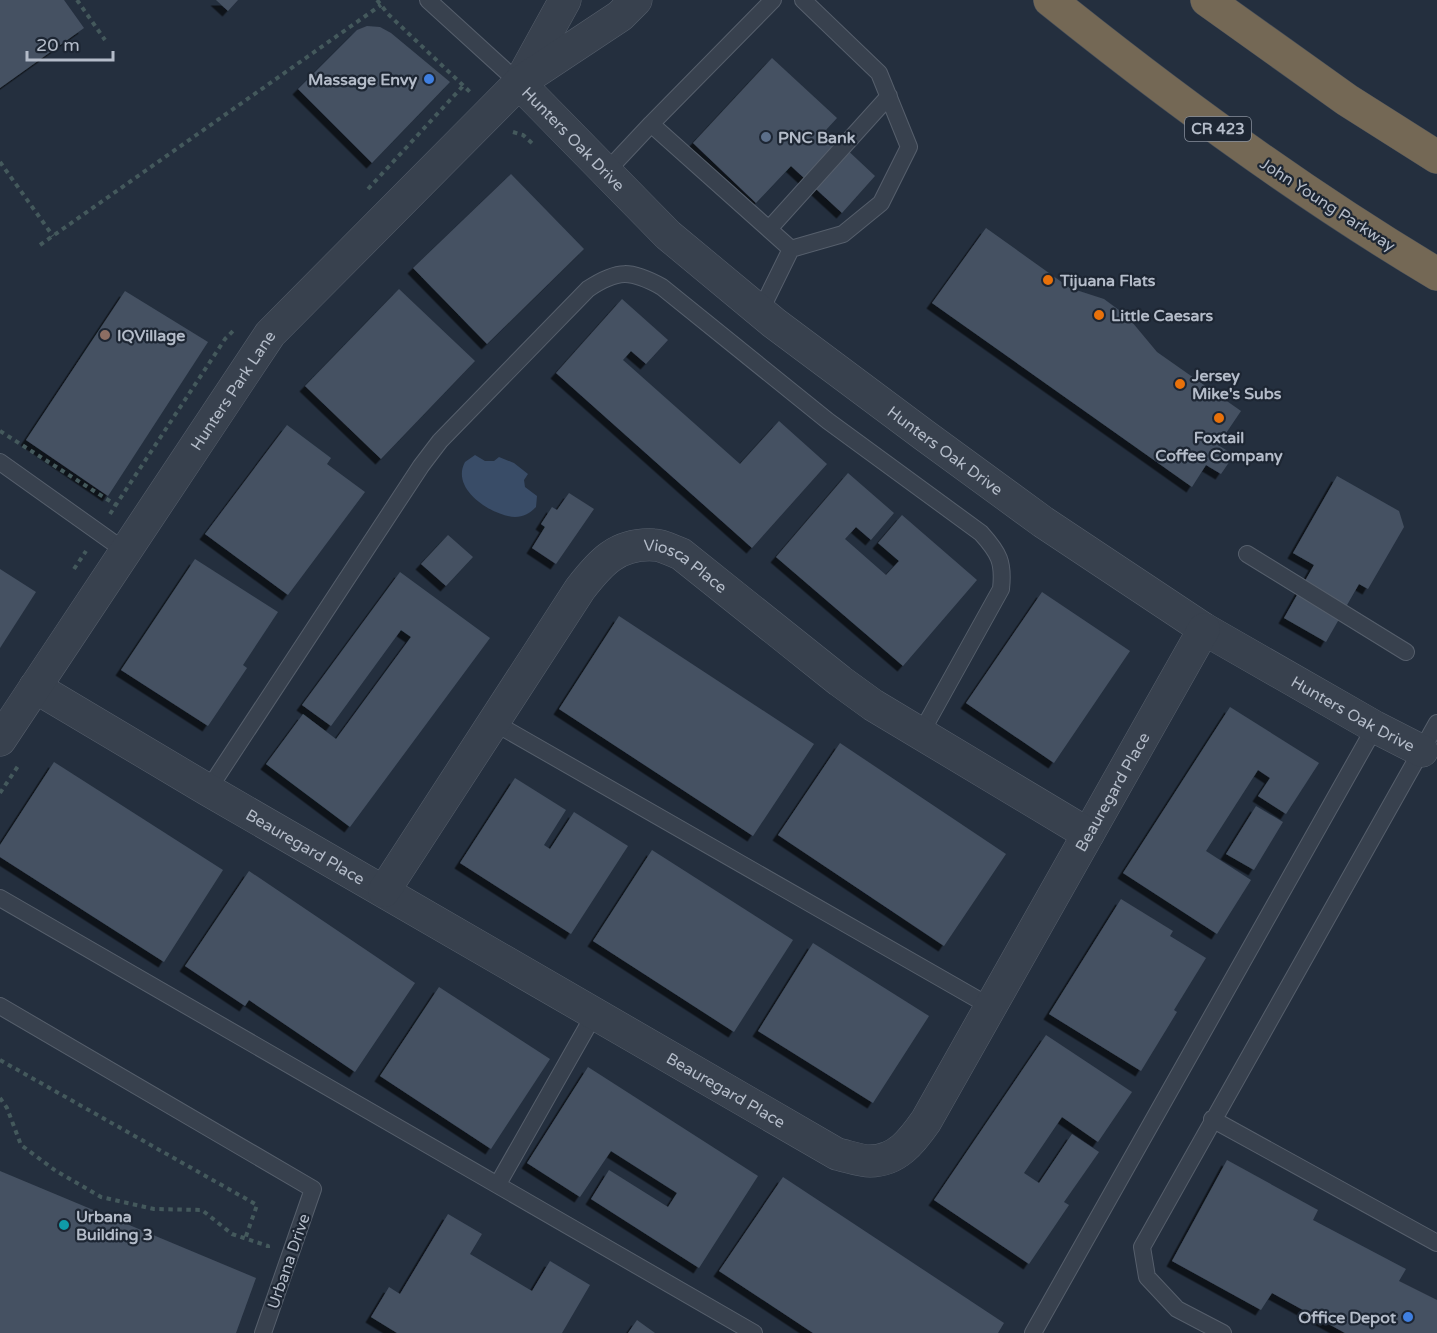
<svg xmlns="http://www.w3.org/2000/svg" width="1437" height="1333" viewBox="0 0 1437 1333" font-family="'Varela Round',sans-serif">
	<style>
		.water { fill: #394c67 }
		.building { fill: #455162; filter: url(#shadow) }
		.lines { fill: none; stroke-linecap: round; stroke-linejoin: round }
		.lane-casing { stroke: #565f6c; stroke-width: 18 }
		.street-casing { stroke: #565f6c; stroke-width: 33 }
		.highway-casing { stroke: #434c59; stroke-width: 34 }
		.path { stroke: #44595c; stroke-width: 4; stroke-dasharray: 4.5 4.5; stroke-linecap: butt }
		.lane { stroke: #38414e; stroke-width: 16 }
		.street { stroke: #38414e; stroke-width: 32 }
		.highway { stroke: #746855; stroke-width: 33 }
		.shop-dot { fill: #3f7fe0; stroke: #1d2633; stroke-width: 2 }
		.service-dot { fill: #5c6f8a; stroke: #1d2633; stroke-width: 2 }
		.food-dot { fill: #e8710a; stroke: #1d2633; stroke-width: 2 }
		.education-dot { fill: #8d6e63; stroke: #1d2633; stroke-width: 2 }
		.culture-dot { fill: #0f9aa8; stroke: #1d2633; stroke-width: 2 }
		.labels { text-anchor: middle; stroke-width: 4.5; stroke-linejoin: round; paint-order: stroke }
		.shield { fill: #1d2633; stroke: #878f9c; stroke-width: 1.5 }
		.shield-label { font-size: 15px; font-weight: bold; fill: #b4bcc9 }
		.poi-label { font-size: 16px; font-weight: bold; fill: #b4bcc9; stroke: #1d2633; text-anchor: start }
		.street-label { font-size: 16px; fill: #b4bcc9; stroke: #1d2633 }
	</style>
	<defs>
		<filter id="shadow"><feDropShadow dx="-5.5" dy="5.5" stdDeviation="0" flood-color="#0009"/></filter>
	</defs>
	<rect width="100%" height="100%" fill="#242f3e"/>
	<path class="water" d="M 475,455 L 485,461 L 494,461 L 499,457 L 514,463 L 528,474 L 524,480 L 525,487 L 537,496 L 536,507 C 530,513 524,517 515,517 C 492,516 450,489 465,462 Z"/>
	<path class="building" d="M 0,0 L 64,0 L 84,28 L 0,88 Z
		M 216,0 L 238,0 L 228,11 Z
		M 367,26 L 380,27 L 391,33 L 450,82 L 372,163 L 298,89 L 357,30 Z
		M 772,58 L 837,118 L 826,130 L 875,176 L 842,213 L 791,166 L 756,203 L 693,143 Z
		M 511,174 L 584,249 L 487,344 L 413,268 Z
		M 986,228 L 1070,288 L 1104,299 L 1127,316 L 1157,352 L 1241,411 L 1218,445 L 1234,455 L 1221,474 L 1206,465 L 1192,487 L 932,303 Z
		M 399,289 L 475,361 L 381,459 L 305,386 Z
		M 125,291 L 208,342 L 108,496 L 26,440 Z
		M 622,299 L 668,340 L 646,364 L 631,351 L 623,360 L 740,464 L 779,421 L 827,464 L 752,548 L 556,373 Z
		M 287,425 L 331,458 L 327,464 L 365,492 L 288,595 L 205,534 Z
		M 848,473 L 894,513 L 871,540 L 856,527 L 845,539 L 886,575 L 899,561 L 878,543 L 902,515 L 977,580 L 903,666 L 776,557 Z
		M 1337,476 L 1399,511 L 1404,527 L 1368,589 L 1359,584 L 1326,642 L 1284,618 L 1314,565 L 1293,553 Z
		M 569,493 L 594,509 L 556,564 L 532,548 L 545,527 L 541,524 L 552,507 L 557,510 Z
		M 448,535 L 473,557 L 446,586 L 421,564 Z
		M 195,559 L 278,612 L 243,665 L 247,668 L 208,726 L 121,670 Z
		M 0,569 L 36,592 L 0,648 Z
		M 400,572 L 490,638 L 350,827 L 266,764 L 303,714 L 336,739 L 411,637 L 401,630 L 331,726 L 302,705 Z
		M 1042,592 L 1130,651 L 1054,763 L 966,703 Z
		M 619,616 L 814,744 L 753,836 L 559,709 Z
		M 1230,707 L 1319,763 L 1286,814 L 1258,796 L 1270,778 L 1258,770 L 1206,851 L 1251,880 L 1217,934 L 1123,873 Z
		M 840,743 L 1006,854 L 944,946 L 778,835 Z
		M 54,762 L 223,870 L 164,962 L 0,857 L 0,845 Z
		M 515,778 L 566,810 L 544,845 L 550,849 L 574,812 L 628,846 L 571,934 L 460,863 Z
		M 1256,806 L 1283,822 L 1254,870 L 1226,854 Z
		M 652,850 L 793,940 L 734,1032 L 593,941 Z
		M 249,871 L 415,983 L 355,1072 L 249,1000 L 245,1006 L 185,966 Z
		M 1121,899 L 1173,931 L 1170,936 L 1206,958 L 1174,1010 L 1177,1012 L 1141,1071 L 1049,1014 Z
		M 813,943 L 929,1016 L 873,1103 L 758,1031 Z
		M 439,987 L 550,1059 L 491,1149 L 380,1076 Z
		M 1046,1035 L 1132,1092 L 1098,1142 L 1062,1117 L 1024,1173 L 1039,1183 L 1072,1134 L 1099,1152 L 1064,1202 L 1069,1205 L 1029,1264 L 934,1200 Z
		M 588,1067 L 758,1176 L 699,1268 L 591,1199 L 609,1170 L 668,1207 L 677,1193 L 611,1151 L 580,1197 L 527,1163 Z
		M 1227,1160 L 1318,1210 L 1313,1220 L 1406,1269 L 1399,1281 L 1437,1300 L 1437,1333 L 1345,1333 L 1272,1293 L 1261,1310 L 1172,1261 Z
		M 0,1171 L 256,1278 L 236,1333 L 0,1333 Z
		M 783,1177 L 1004,1323 L 998,1333 L 813,1333 L 719,1271 Z
		M 448,1214 L 482,1234 L 470,1254 L 532,1291 L 550,1261 L 590,1285 L 562,1333 L 397,1333 L 371,1317 L 389,1287 L 400,1294 Z
		M 637,1320 L 655,1333 L 628,1333 Z"/>
	<g class="lines">
		<defs>
			<path id="lane" d="M 428,0 L 519,83
				M 651,124 L 773,0
				M 606,172 L 651,124 L 791,249 L 760,312
				M 769,229 L 889,96
				M 791,249 L 843,234 L 881,203 L 909,147 L 879,73 L 803,0
				M 0,462 L 125,551
				M 1247,554 L 1406,652
				M 493,722 L 991,1007
				M 208,790 L 421,466 L 440,441 L 588,289 C 618,269 631,270 662,287 L 828,421 L 981,533 C 999,553 1004,562 1001,589 L 921,733
				M 0,898 L 754,1333
				M 0,1006 L 313,1189 L 263,1333
				M 1212,1119 L 1437,1243
				M 498,1184 L 595,1013
				M 1033,1333 L 1375,727
				M 1223,1333 L 1177,1309 L 1147,1277 L 1142,1247 L 1437,723"/>
			<g id="street">
				<path d="M 522,78 L 565,0"/>
				<path id="s1" d="M 519,83 L 668,235 L 774,323 L 924,435 L 1043,522 L 1204,629 L 1375,727 L 1422,751"/>
				<path id="s2" d="M 35,687 L 208,790 L 837,1154 C 847,1156 860,1161 870,1161 C 897,1161 912,1141 926,1121 L 1204,629"/>
				<path id="s3" d="M 0,740 L 270,334 L 519,83 L 620,16 L 636,0"/>
				<path id="s4" d="M 384,891 L 580,589 C 600,563 617,543 654,545 C 662,545 673,551 681,554 L 840,681 L 873,705 L 1088,834"/>
			</g>
			<path id="highway" d="M 1050,0 C 1173,99 1301,193 1437,274
				M 1207,0 L 1347,100 L 1437,157"/>
		</defs>
		<use href="#lane" class="lane-casing"/>
		<use href="#street" class="street-casing"/>
		<use href="#highway" class="highway-casing"/>
		<path class="path" d="M 77,0 L 105,40
			M 377,0 L 388,14 L 470,92
			M 513,132 L 523,135 L 534,145
			M 0,162 L 53,236
			M 368,189 L 463,86
			M 40,245 L 381,5
			M 0,431 L 116,505
			M 110,514 L 225,339 L 235,329
			M 74,569 L 86,551
			M 0,793 L 18,766
			M 0,1060 L 257,1205 L 245,1239
			M 0,1098 L 7,1108 L 21,1145 L 56,1171 L 101,1197 L 154,1209 L 202,1210 L 232,1234 L 268,1246 L 268,1248"/>
		<use href="#lane" class="lane"/>
		<use href="#street" class="street"/>
		<use href="#highway" class="highway"/>
	</g>
	<g class="shop-dot">
		<circle cx="429" cy="79" r="6"/>
		<circle cx="1408" cy="1317" r="6"/>
	</g>
	<circle class="service-dot" cx="766" cy="137" r="6"/>
	<g class="food-dot">
		<circle cx="1048" cy="280" r="6"/>
		<circle cx="1099" cy="315" r="6"/>
		<circle cx="1180" cy="384" r="6"/>
		<circle cx="1219" cy="418" r="6"/>
	</g>
	<circle class="education-dot" cx="105" cy="335" r="6"/>
	<circle class="culture-dot" cx="64" cy="1225" r="6"/>
	<g class="labels">
		<rect class="shield" x="1185" y="117" width="66" height="24" rx="4.5"/>
		<g class="shield-label">
			<text x="1218" y="134">CR 423</text>
		</g>
		<g class="poi-label">
			<text x="417" y="85" text-anchor="end">Massage Envy</text>
			<text x="778" y="143">PNC Bank</text>
			<text x="1060" y="286">Tijuana Flats</text>
			<text x="1111" y="321">Little Caesars</text>
			<text x="117" y="341">IQVillage</text>
			<text x="1192" y="381">Jersey<tspan x="1192" dy="18">Mike's Subs</tspan></text>
			<text x="1219" y="443" text-anchor="middle">Foxtail<tspan x="1219" dy="18">Coffee Company</tspan></text>
			<text x="76" y="1222">Urbana<tspan x="76" dy="18">Building 3</tspan></text>
			<text x="1396" y="1323" text-anchor="end">Office Depot</text>
		</g>
		<g class="street-label">
			<text dy="6" stroke="none"><textPath href="#s1" startOffset="78">Hunters Oak Drive</textPath></text>
			<text transform="translate(1328 204) rotate(33)" y="6">John Young Parkway</text>
			<text dy="6" stroke="none"><textPath href="#s3" startOffset="420">Hunters Park Lane</textPath></text>
			<text dy="6" stroke="none"><textPath href="#s1" startOffset="564">Hunters Oak Drive</textPath></text>
			<text dy="6" stroke="none"><textPath href="#s4" startOffset="488">Viosca Place</textPath></text>
			<text dy="6" stroke="none"><textPath href="#s1" startOffset="1050">Hunters Oak Drive</textPath></text>
			<text dy="6" stroke="none"><textPath href="#s2" startOffset="1412">Beauregard Place</textPath></text>
			<text dy="6" stroke="none"><textPath href="#s2" startOffset="314">Beauregard Place</textPath></text>
			<text dy="6" stroke="none"><textPath href="#s2" startOffset="800">Beauregard Place</textPath></text>
			<text transform="translate(288 1261) rotate(-71)" y="6">Urbana Drive</text>
		</g>
	</g>
	<path d="M27 51v9h86v-9" fill="none" stroke="#b4bcc9" stroke-width="3"/>
	<text x="36" y="51" font-size="18" fill="#b4bcc9" stroke="#1d2633" stroke-width="4.5" paint-order="stroke">20 m</text>
</svg>
